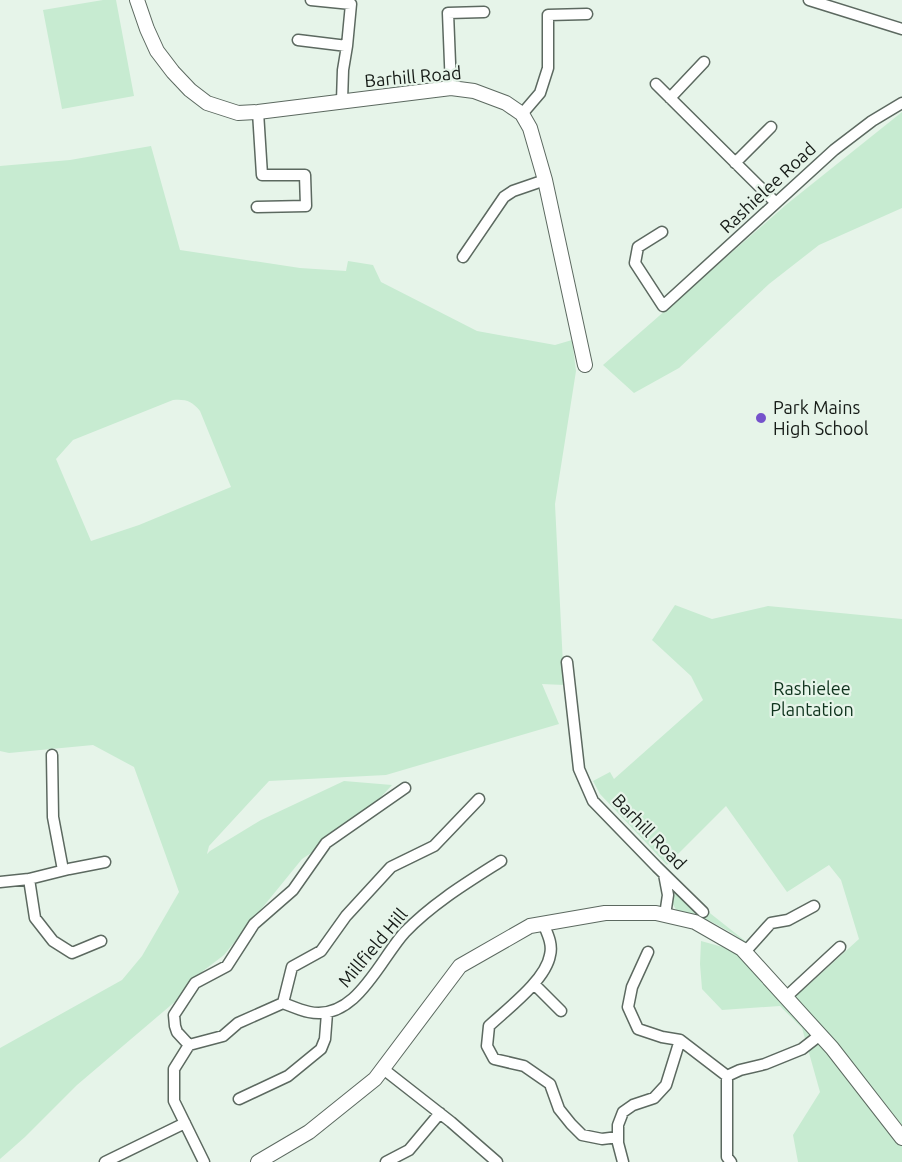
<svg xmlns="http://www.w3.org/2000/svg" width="902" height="1162" viewBox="0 0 902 1162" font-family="Ubuntu,sans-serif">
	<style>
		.green { fill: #c7ebd1; fill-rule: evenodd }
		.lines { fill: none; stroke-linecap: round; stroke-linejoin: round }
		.minor-casing { stroke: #5c6960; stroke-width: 13 }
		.tertiary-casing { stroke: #5c6960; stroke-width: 16 }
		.minor { stroke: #fff; stroke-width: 10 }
		.tertiary { stroke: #fff; stroke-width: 14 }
		.poi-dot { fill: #7552cb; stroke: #e6f4e9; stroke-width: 2 }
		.labels { text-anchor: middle; stroke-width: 4.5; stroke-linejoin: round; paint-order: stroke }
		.street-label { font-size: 18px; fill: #161b17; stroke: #e6f4e9 }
		.poi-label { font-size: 18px; fill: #161b17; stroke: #e6f4e9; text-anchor: start }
		.park-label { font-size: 18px; fill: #0f331d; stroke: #e6f4e9 }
	</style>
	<rect width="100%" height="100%" fill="#e6f4e9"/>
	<path class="green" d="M 103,0 L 116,0 L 134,96 L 62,109 L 43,10 Z
		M 902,112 L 902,208 L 819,245 L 769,284 L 679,368 L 634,393 L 603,365 L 787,204 Z
		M 151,146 L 180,250 L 300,268 L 346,271 L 348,261 L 373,265 L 381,282 L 477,331 L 555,345 L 572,340 L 576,371 L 555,504 L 564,685 L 542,684 L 559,724 L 386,775 L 269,781 L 209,846 L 207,854 L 210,851 L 261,820 L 344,781 L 392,785 L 358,822 L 302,859 L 224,955 L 203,971 L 177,1000 L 77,1085 L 25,1137 L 0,1159 L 0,1048 L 122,980 L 142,956 L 179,892 L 134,767 L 93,745 L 9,753 L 0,751 L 0,166 L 70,160 ZM 173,400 C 186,399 192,401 200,411 L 231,487 L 139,525 L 91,541 L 56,459 L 73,440 Z
		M 675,605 L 712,619 L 768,606 L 902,619 L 902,1162 L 798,1162 L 793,1135 L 820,1092 L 802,1028 L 780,1006 L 722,1010 L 702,989 L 700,964 L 701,941 L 737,951 L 773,989 L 804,989 L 859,939 L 841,880 L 829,865 L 787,892 L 726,806 L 667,865 L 600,794 L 593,781 L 610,772 L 614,779 L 703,700 L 691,676 L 652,640 Z
		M 676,894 L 706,910 L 749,944 L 749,945 L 732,933 L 710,921 L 677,911 L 672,903 L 672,895 Z"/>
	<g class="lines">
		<defs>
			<path id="minor" d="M 809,0 L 902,29
				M 298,40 L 347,46 L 351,4 L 311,0
				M 656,84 L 776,203
				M 451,88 L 448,13 L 484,12
				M 670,98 L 704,62
				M 342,101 L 343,70 L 347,46
				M 522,114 L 540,93 L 548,68 L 548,15 L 587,14
				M 735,163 L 771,127
				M 257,207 L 306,206 L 305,175 L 262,175 L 258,112
				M 662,232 L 638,247 L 635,263 L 663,306 L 834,150 L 872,121 L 902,103
				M 463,257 L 504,197 L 513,191 L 545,180
				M 567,662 L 579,769 L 593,801 L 657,867 L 703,912
				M 52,755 L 53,817 L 63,870
				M 664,874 L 668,895 L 665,915
				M 29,879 L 35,918 L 53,941 L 72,953 L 101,941
				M 0,882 L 29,879 L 69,869 L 105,862
				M 543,923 C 547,933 553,944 550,955 C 546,980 507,1009 489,1026 L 487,1046 L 494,1059 L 524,1066 L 550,1084 L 559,1109 L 571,1124 L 582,1135 L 602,1139 L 618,1137
				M 648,952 L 632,987 L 628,1007 L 638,1029 L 662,1037 L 680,1040 L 727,1076
				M 745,952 L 771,923 L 788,920 L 814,906
				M 534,984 L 561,1011
				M 786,997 L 840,947
				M 283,1003 C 291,1006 300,1010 309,1012 C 356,1022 380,959 405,932 C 433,903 468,882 501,861
				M 189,1045 L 177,1032 L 175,1026 L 174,1015 L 195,983 L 227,966 L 254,924 L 293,890 L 326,843 L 405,788
				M 382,1068 L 451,1122 L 497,1162
				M 727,1076 L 740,1070 L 765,1064 L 802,1049 L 820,1035
				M 727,1076 L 727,1157 L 731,1162
				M 239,1099 L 288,1076 L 321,1049 L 325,1039 L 327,1013
				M 105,1162 L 185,1123
				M 204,1162 L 174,1101 L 174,1069 L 189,1045 L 223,1036 L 238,1023 L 283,1003 L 292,967 L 321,951 L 346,916 L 391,867 L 434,846 L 479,799
				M 386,1162 L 409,1150 L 440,1113
				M 623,1162 L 618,1143 L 618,1125 L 623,1112 L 633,1105 L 654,1098 L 666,1085 L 680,1040"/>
			<path id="tertiary" d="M 137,0 L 147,29 L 157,51 L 173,72 L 190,90 L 207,103 L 238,113 L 258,112 L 451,88 L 474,91 L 506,103 L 522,114 L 530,128 L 545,180 L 585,365
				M 258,1162 L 309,1132 L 375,1079 L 460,966 L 530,926 L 605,913 L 656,913 L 695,922 L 742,949 L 832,1048 L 902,1138"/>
		</defs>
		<use href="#minor" class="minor-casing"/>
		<use href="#tertiary" class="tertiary-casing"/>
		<use href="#minor" class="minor"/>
		<use href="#tertiary" class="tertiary"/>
	</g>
	<circle class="poi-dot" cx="761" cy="418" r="6"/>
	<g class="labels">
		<g class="street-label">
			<text transform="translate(413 77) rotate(-5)" y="6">Barhill Road</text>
			<text transform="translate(768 188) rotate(-43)" y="6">Rashielee Road</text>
			<text transform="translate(649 832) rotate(46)" y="6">Barhill Road</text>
			<text transform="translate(373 948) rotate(-50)" y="6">Millfield Hill</text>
		</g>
		<g class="poi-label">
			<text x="773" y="414">Park Mains<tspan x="773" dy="21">High School</tspan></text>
		</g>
		<g class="park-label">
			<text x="812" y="695">Rashielee<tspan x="812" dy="21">Plantation</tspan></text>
		</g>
	</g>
</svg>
